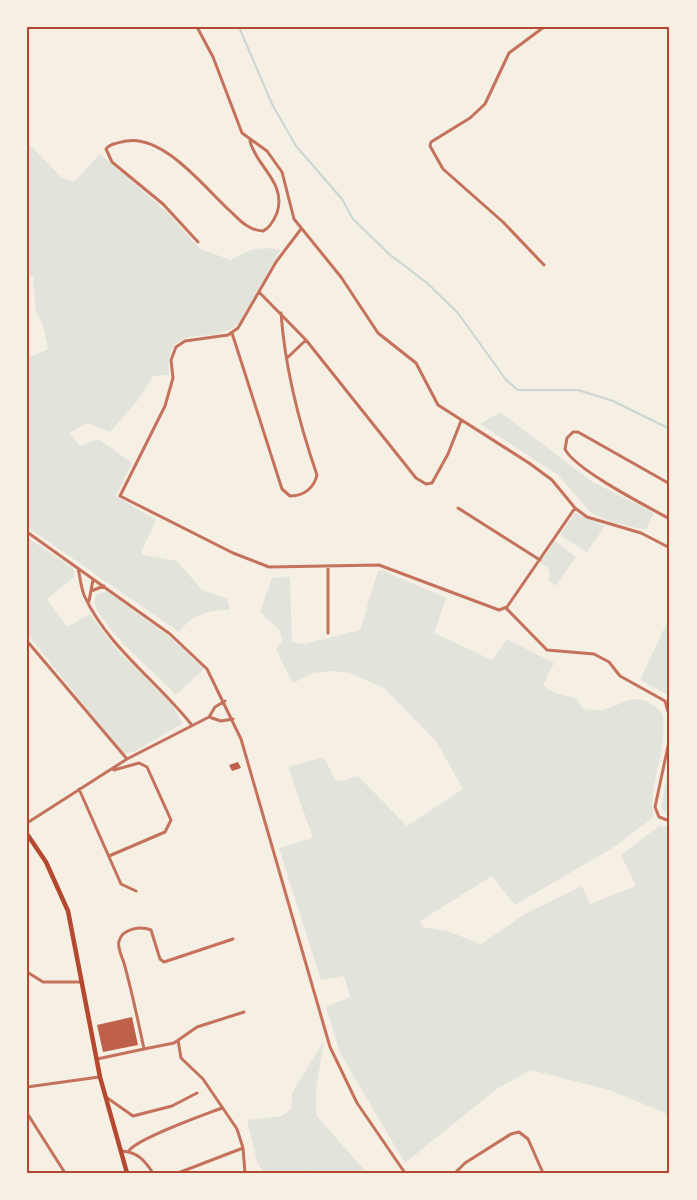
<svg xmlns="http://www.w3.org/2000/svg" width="697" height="1200" viewBox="0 0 697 1200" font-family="Barlow,sans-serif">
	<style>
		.green { fill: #e2e4dc }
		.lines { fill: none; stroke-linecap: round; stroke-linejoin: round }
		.stream { stroke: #c9d6d2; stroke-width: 2 }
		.building { fill: #bf614a }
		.minor { stroke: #c5725c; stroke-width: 3 }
		.secondary { stroke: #b5482f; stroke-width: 4.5 }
		.neatline { fill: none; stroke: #b5482f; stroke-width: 2 }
	</style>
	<rect width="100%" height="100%" fill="#f6efe4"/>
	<path class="green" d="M 27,142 L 62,178 L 74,182 L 100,154 L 166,211 L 200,249 L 231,260 C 249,249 259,246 280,250 L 239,323 C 212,349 164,317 169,375 L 153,376 L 138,400 L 110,432 L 87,423 L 70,433 L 80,446 L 99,439 L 132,463 L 116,496 L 156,520 L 141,552 L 143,555 L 177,561 L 202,590 L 227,599 L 230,610 C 209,610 192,614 179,632 L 27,527 L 27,358 L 48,349 L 43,325 L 36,312 L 33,277 L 27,273 Z
		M 500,412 L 591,481 L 654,513 L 646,530 L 611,522 L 590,512 L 558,475 L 480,424 Z
		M 575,513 L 605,526 L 587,552 L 560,535 Z
		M 27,537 L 73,568 L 74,577 L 47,599 L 67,627 L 90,614 L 118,651 L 170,702 L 183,723 L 134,752 L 124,754 L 27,634 Z
		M 555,541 L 576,557 L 555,586 L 548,580 L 550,574 L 548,568 L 540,563 Z
		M 382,570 L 446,598 L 434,633 L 492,660 L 507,639 L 554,663 L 543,685 C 551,694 564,695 576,698 L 583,709 C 589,709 596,711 602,710 C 630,703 636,688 662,713 C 670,747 646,788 654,817 L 614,847 L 515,905 L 492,876 L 420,921 L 423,927 L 447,931 L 481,944 L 525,914 L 582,886 L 590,904 L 636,886 L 621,855 L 659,826 L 670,827 L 670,1127 L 666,1113 L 609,1090 L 531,1070 L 498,1088 L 405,1163 L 340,1053 L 326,1007 L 350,997 L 344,976 L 321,980 L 279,848 L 313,838 L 288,767 L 320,758 L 326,761 L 335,780 L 341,781 L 358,776 L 407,826 L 463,789 L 436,741 L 384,688 L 350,673 L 332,671 L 313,673 L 293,683 L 276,650 L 282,641 L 280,631 L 260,612 L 272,578 L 290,577 L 292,642 L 304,644 L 360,630 L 378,571 Z
		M 107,591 L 173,640 L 204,669 L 176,695 C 150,668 115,641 96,608 C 94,603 94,600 96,595 Z
		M 670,616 L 670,696 L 640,680 Z
		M 670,772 L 670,817 L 661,809 L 667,773 Z
		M 324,1041 L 316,1090 L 316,1115 L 367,1173 L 263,1173 L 257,1161 L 247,1120 L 282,1116 L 292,1108 L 292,1093 Z"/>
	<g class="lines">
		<path class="stream" d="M 239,27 L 272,104 L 296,146 L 342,199 L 353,219 L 389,254 L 427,283 L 458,313 L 506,380 L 518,390 L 578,390 L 613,401 L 670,429"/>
	</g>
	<path class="building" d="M 238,762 L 241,768 L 232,771 L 229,765 Z
		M 132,1017 L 138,1045 L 103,1052 L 97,1025 Z"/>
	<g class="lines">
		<path class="minor" d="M 197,27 L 213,57 L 242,133 L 267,151 L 282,172 L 294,219 L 341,277 L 378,333 L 416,363 L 438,405 L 529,463 L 552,480 L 575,508 L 587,517 L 641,533 L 670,548
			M 544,27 L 509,53 L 485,104 L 470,118 L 431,142 L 430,146 L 443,169 L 503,222 L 544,265
			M 301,229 L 276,262 L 238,328 L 228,335 L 185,341 L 176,347 L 171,360 L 173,378 L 165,406 L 120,496 L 233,553 L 269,567 L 379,565 L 499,610 L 507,607 L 575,508
			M 198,242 L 163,204 L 112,162 L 106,149 C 111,143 118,143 126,141 C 163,134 204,187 229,210 C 240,220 247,230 263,231 C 270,228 274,220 277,213 C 287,182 256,167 250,141
			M 259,292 L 306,340 L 416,478 L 426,484 L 432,483 L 448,454 L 461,421
			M 232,333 L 282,489 L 290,496 C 304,496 314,488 317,475 C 299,423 285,368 281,313
			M 287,358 L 306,340
			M 670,484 L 578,432 L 573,432 L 567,438 L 565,449 C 574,469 648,507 670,519
			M 458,508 L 540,560
			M 27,532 L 170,634 L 207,669 L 241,739 L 330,1047 L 357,1103 L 405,1173
			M 328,566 L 328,633
			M 78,568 C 80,577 81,587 84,595 C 107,646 157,681 191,724
			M 91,591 L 104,586
			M 89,601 L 93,580
			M 506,608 L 547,650 L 594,654 L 609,662 L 620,676 L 665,701 L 670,718
			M 27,641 L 127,759
			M 209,717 L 221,721 L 233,719
			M 670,737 L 655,807 L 659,817 L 670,821
			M 79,789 L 121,884 L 136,891
			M 27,823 L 127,759 L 209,717 L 215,707 L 225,701
			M 109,856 L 165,832 L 171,820 L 147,767 L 139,763 L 114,770
			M 27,972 L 43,982 L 82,982
			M 178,1040 L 181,1058 L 203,1079 L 237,1129 L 243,1148 L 245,1173
			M 144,1049 L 174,1043 L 197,1027 L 244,1012
			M 97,1059 L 144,1049 C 138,1020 132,992 124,963 C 122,957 117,947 119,941 C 123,928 141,926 151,930 L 160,959 L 164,962 L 233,939
			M 27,1087 L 99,1077
			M 106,1097 L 133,1116 L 172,1106 L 197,1093
			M 27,1113 L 65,1173
			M 122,1151 C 138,1152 145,1161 153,1173
			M 128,1152 C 135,1139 204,1115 222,1108
			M 306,1172 L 307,1173
			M 178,1173 L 243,1148
			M 455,1173 L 465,1163 L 511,1134 L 519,1132 L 528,1139 L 543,1173"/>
		<path class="secondary" d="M 27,834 L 46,862 L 68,911 L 100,1077 L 127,1173"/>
	</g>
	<rect width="697" height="1200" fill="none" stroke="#f6efe4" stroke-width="57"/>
	<rect x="28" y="28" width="640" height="1144" class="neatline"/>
</svg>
